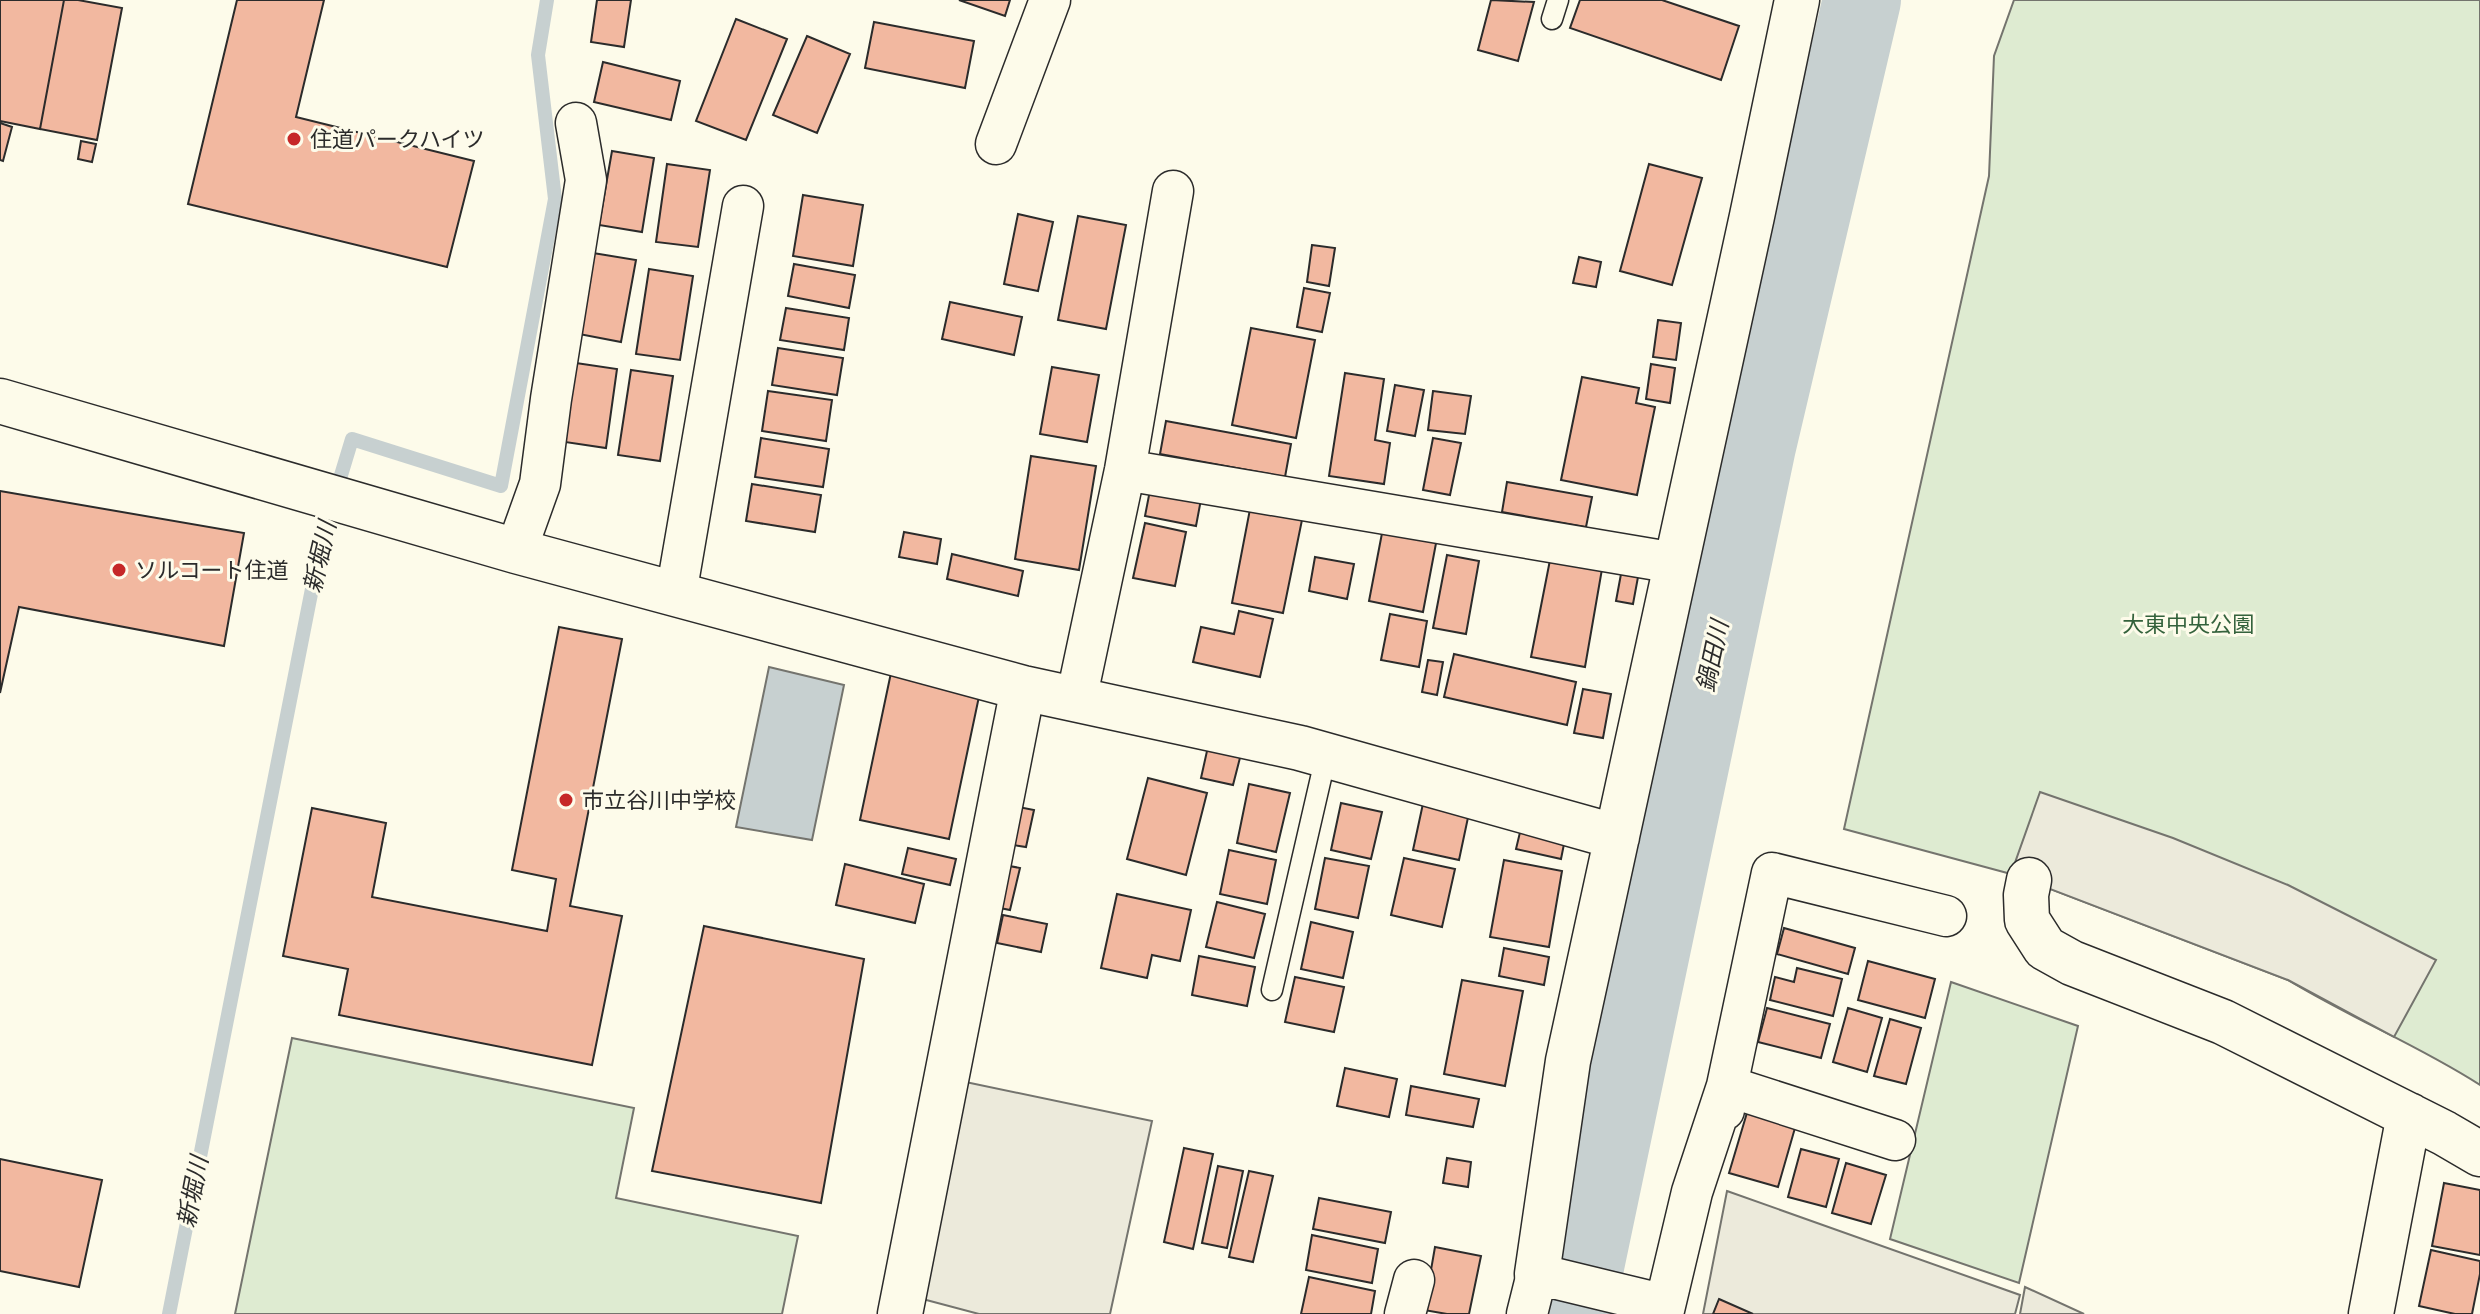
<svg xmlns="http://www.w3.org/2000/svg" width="2480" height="1314" viewBox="0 0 2480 1314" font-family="Cabin,'Noto Sans JP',sans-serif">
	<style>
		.green { fill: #deebd1; stroke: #74746e; stroke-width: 2 }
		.parking { fill: #eceadb; stroke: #74746e; stroke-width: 2 }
		.water { fill: #c7d0d0; stroke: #74746e; stroke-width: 2 }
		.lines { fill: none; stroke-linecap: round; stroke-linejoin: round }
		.stream { stroke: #c7d0d0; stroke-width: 14 }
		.river { stroke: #c7d0d0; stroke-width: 78 }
		.building { fill: #f2b8a0; stroke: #2b2b2b; stroke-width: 2 }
		.lane-casing { stroke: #2b2b2b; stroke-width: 23 }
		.street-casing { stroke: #2b2b2b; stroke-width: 43 }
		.secondary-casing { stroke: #2b2b2b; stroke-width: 47 }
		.lane { stroke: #fdfbea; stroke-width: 20 }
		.street { stroke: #fdfbea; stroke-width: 40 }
		.secondary { stroke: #fdfbea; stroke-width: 44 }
		.poi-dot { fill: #c62828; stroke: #fdfbea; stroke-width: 3 }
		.labels { text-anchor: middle; stroke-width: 6; stroke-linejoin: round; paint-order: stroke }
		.poi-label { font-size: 22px; fill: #2b2b2b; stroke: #fdfbea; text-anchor: start }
		.park-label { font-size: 22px; fill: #34623c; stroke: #fdfbea }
		.water-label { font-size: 24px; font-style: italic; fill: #2b2b2b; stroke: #fdfbea }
	</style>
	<rect width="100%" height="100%" fill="#fdfbea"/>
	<path class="green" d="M 2014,0 L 2480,0 L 2480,1085 C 2418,1045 2350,1018 2288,980 L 2011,874 L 1844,829 L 1989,176 L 1994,56 Z
		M 1951,982 L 2078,1026 L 2019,1283 L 1890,1239 Z
		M 292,1038 L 634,1108 L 616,1198 L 798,1236 L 782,1314 L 235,1314 Z"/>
	<path class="parking" d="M 2040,792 L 2173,838 L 2288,885 L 2436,960 L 2394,1037 L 2288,980 L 2011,874 Z
		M 956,1080 L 1152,1121 L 1110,1314 L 979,1314 L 915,1297 Z
		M 1727,1191 L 2020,1295 L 2015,1314 L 1703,1314 Z
		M 2025,1287 L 2084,1314 L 2020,1314 Z"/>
	<path class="water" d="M 769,667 L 844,685 L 812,840 L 736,827 Z"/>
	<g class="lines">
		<path class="stream" d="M 169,1314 L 322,538 L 352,439 L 501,486 L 555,199 L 538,55 L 547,0"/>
		<path class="river" d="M 1575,1314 L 1757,446 L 1862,0"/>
	</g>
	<path class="building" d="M 0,0 L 64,0 L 40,129 L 0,121 Z
		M 64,0 L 78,0 L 122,8 L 97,140 L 40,129 Z
		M 237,0 L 324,0 L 296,117 L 474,161 L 447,267 L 188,204 Z
		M 597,0 L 631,0 L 624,47 L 591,42 Z
		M 959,0 L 1010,0 L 1005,16 Z
		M 1491,0 L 1534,2 L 1518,61 L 1478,50 Z
		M 1580,0 L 1662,0 L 1739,26 L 1721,80 L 1570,28 Z
		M 736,19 L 787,39 L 746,140 L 696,121 Z
		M 874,22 L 974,41 L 965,88 L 865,68 Z
		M 807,36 L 850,54 L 817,133 L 773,115 Z
		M 603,62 L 680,81 L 671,120 L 594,102 Z
		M 0,123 L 12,127 L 3,161 L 0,160 Z
		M 81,141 L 96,144 L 92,162 L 78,159 Z
		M 612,151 L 654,158 L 642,232 L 599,225 Z
		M 667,164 L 710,170 L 698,247 L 656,242 Z
		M 1649,164 L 1702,178 L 1672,285 L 1620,271 Z
		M 803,195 L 863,205 L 853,266 L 793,256 Z
		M 1018,214 L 1053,222 L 1038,291 L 1004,284 Z
		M 1078,216 L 1126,225 L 1106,329 L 1058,320 Z
		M 1312,245 L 1335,248 L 1329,286 L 1307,282 Z
		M 593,253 L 636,260 L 621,342 L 579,334 Z
		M 1579,257 L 1601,262 L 1596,287 L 1573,283 Z
		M 794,264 L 855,275 L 849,308 L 788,296 Z
		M 649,269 L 693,276 L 680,360 L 636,354 Z
		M 1304,288 L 1330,293 L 1322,332 L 1297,327 Z
		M 950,302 L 1022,317 L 1014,355 L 942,339 Z
		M 786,308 L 849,318 L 844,350 L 780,340 Z
		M 1658,320 L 1681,323 L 1676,360 L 1653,357 Z
		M 1251,328 L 1315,340 L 1296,438 L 1232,425 Z
		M 778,348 L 843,358 L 837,395 L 772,385 Z
		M 576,363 L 617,369 L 606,448 L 565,442 Z
		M 1651,364 L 1675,368 L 1670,403 L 1646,399 Z
		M 1052,367 L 1099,375 L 1087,442 L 1040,434 Z
		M 631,370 L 673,376 L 660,461 L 618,455 Z
		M 1345,373 L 1384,379 L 1375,440 L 1390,443 L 1384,484 L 1329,476 Z
		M 1582,377 L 1639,388 L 1636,403 L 1655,407 L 1637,495 L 1561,480 Z
		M 1395,385 L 1424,390 L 1415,436 L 1387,431 Z
		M 768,391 L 832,400 L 826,441 L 762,431 Z
		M 1433,391 L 1471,396 L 1465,434 L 1428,430 Z
		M 1166,421 L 1291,444 L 1285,477 L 1160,454 Z
		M 761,438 L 829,449 L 823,487 L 755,477 Z
		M 1433,438 L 1461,443 L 1450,495 L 1423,490 Z
		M 1031,456 L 1096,466 L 1079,570 L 1015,559 Z
		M 1507,482 L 1592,497 L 1586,527 L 1502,512 Z
		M 752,484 L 821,495 L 815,532 L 746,521 Z
		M 1151,485 L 1202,494 L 1196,526 L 1145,516 Z
		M 0,491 L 244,533 L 224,646 L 19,607 L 0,693 Z
		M 1251,504 L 1303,515 L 1283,613 L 1232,603 Z
		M 1145,523 L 1186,532 L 1175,586 L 1133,578 Z
		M 1383,528 L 1437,538 L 1423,612 L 1369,601 Z
		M 904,532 L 941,539 L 937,564 L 899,557 Z
		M 952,554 L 1023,571 L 1018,596 L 947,579 Z
		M 1447,555 L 1479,561 L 1466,634 L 1433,628 Z
		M 1315,557 L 1354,564 L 1347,599 L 1309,591 Z
		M 1550,560 L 1602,569 L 1585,667 L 1531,657 Z
		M 1621,574 L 1638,577 L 1633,604 L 1616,601 Z
		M 1239,611 L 1273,619 L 1260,677 L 1193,662 L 1201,627 L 1234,634 Z
		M 1390,614 L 1427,621 L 1419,667 L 1381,660 Z
		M 559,627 L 622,639 L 570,906 L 622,916 L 592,1065 L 339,1015 L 348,969 L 283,956 L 312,808 L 386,823 L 372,897 L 547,931 L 556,879 L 512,870 Z
		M 1454,654 L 1576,682 L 1567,725 L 1444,697 Z
		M 1428,660 L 1443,662 L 1437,695 L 1422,692 Z
		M 892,668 L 981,687 L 949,839 L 860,820 Z
		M 1583,689 L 1611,694 L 1603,738 L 1574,733 Z
		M 1209,742 L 1242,750 L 1233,785 L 1201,778 Z
		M 1148,778 L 1207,793 L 1186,875 L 1127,859 Z
		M 1249,784 L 1290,793 L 1276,852 L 1237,843 Z
		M 1424,799 L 1470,808 L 1459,860 L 1413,850 Z
		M 1341,803 L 1382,812 L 1371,859 L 1331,850 Z
		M 1014,806 L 1034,810 L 1026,847 L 1007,844 Z
		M 1522,824 L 1566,834 L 1561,859 L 1516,849 Z
		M 908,848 L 956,859 L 950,885 L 902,874 Z
		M 1229,850 L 1276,860 L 1267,904 L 1220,894 Z
		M 1325,858 L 1369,866 L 1358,918 L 1315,909 Z
		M 1404,858 L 1455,869 L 1442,927 L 1391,915 Z
		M 1504,860 L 1562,871 L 1549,947 L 1490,937 Z
		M 845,864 L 924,884 L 915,923 L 836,905 Z
		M 999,864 L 1020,868 L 1010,910 L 990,906 Z
		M 1117,894 L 1191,910 L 1180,961 L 1152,955 L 1147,978 L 1101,968 Z
		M 1217,902 L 1265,914 L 1254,958 L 1206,947 Z
		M 1003,915 L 1047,924 L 1041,952 L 997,943 Z
		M 1311,922 L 1353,932 L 1343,978 L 1301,969 Z
		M 704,926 L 864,959 L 821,1203 L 652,1171 Z
		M 1784,928 L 1855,948 L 1848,974 L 1777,954 Z
		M 1504,948 L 1549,957 L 1544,985 L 1499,976 Z
		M 1199,956 L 1255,967 L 1247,1006 L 1192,995 Z
		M 1868,961 L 1935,979 L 1925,1018 L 1858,1000 Z
		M 1797,968 L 1842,979 L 1833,1016 L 1770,1000 L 1775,977 L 1794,982 Z
		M 1295,977 L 1344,987 L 1334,1032 L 1285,1022 Z
		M 1462,980 L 1523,991 L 1505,1086 L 1444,1074 Z
		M 1767,1008 L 1830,1024 L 1821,1058 L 1758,1042 Z
		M 1848,1008 L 1882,1018 L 1867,1072 L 1833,1062 Z
		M 1890,1019 L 1921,1028 L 1906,1084 L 1874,1076 Z
		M 1345,1068 L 1397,1079 L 1389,1117 L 1337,1106 Z
		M 1411,1086 L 1479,1099 L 1473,1127 L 1406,1115 Z
		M 1749,1106 L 1797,1121 L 1778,1187 L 1729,1173 Z
		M 1184,1148 L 1213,1154 L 1193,1249 L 1164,1242 Z
		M 1801,1149 L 1839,1159 L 1826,1207 L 1788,1197 Z
		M 1447,1158 L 1471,1162 L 1468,1187 L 1443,1183 Z
		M 0,1159 L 102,1180 L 79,1287 L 0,1271 Z
		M 1846,1163 L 1886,1175 L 1871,1224 L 1832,1213 Z
		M 1218,1166 L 1243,1171 L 1227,1248 L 1202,1243 Z
		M 1249,1171 L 1273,1176 L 1253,1262 L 1229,1257 Z
		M 2444,1183 L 2480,1190 L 2480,1255 L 2432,1246 Z
		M 1319,1198 L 1391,1212 L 1385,1243 L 1313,1229 Z
		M 1312,1235 L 1378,1249 L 1372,1283 L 1306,1270 Z
		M 1435,1247 L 1481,1256 L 1469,1314 L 1447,1314 L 1424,1310 Z
		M 2431,1250 L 2480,1261 L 2480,1274 L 2472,1314 L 2455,1314 L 2419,1306 Z
		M 1309,1277 L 1375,1291 L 1371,1314 L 1301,1314 Z
		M 1719,1299 L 1753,1314 L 1713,1314 Z"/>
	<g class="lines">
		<defs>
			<path id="lane" d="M 1552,19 L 1558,0
				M 1272,990 L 1326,756"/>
			<path id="street" d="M 996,144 L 1050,0
				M 1125,470 L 1675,563
				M 516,551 L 540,484 L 551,399 L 586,180 L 576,123
				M 676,594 L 743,206
				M 1076,700 L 1125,470 L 1173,191
				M 1724,1110 L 1727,1086 L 1895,1140
				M 1405,1314 L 1414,1280
				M 1527,1314 L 1537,1274 L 1665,1305
				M 1663,1314 L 1692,1192 L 1727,1086 L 1772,873 L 1946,916"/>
			<path id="secondary" d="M 0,401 L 516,551 L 1023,688 L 1300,748 L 1617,837
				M 2029,880 L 2026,895 L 2027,920 L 2045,948 L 2072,963 L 2223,1022 L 2444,1133 L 2480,1154
				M 1537,1274 L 1568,1061 L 1752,216 L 1797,0
				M 900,1314 L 1023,688
				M 2371,1314 L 2409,1115"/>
		</defs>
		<use href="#lane" class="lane-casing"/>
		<use href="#street" class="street-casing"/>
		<use href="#secondary" class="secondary-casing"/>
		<use href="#lane" class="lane"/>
		<use href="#street" class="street"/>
		<use href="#secondary" class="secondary"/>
	</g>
	<g class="poi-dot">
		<circle cx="294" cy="139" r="8"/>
		<circle cx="119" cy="570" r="8"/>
		<circle cx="566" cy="800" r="8"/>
	</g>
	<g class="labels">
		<g class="poi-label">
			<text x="310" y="147">住道パークハイツ</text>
			<text x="135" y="578">ソルコート住道</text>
			<text x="582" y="808">市立谷川中学校</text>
		</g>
		<g class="park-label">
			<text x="2188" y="632">大東中央公園</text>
		</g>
		<g class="water-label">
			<text transform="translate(320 557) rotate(-77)" y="8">新堀川</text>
			<text transform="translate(1713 656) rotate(-78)" y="8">鍋田川</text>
			<text transform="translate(193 1192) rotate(-79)" y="8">新堀川</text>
		</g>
	</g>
</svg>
